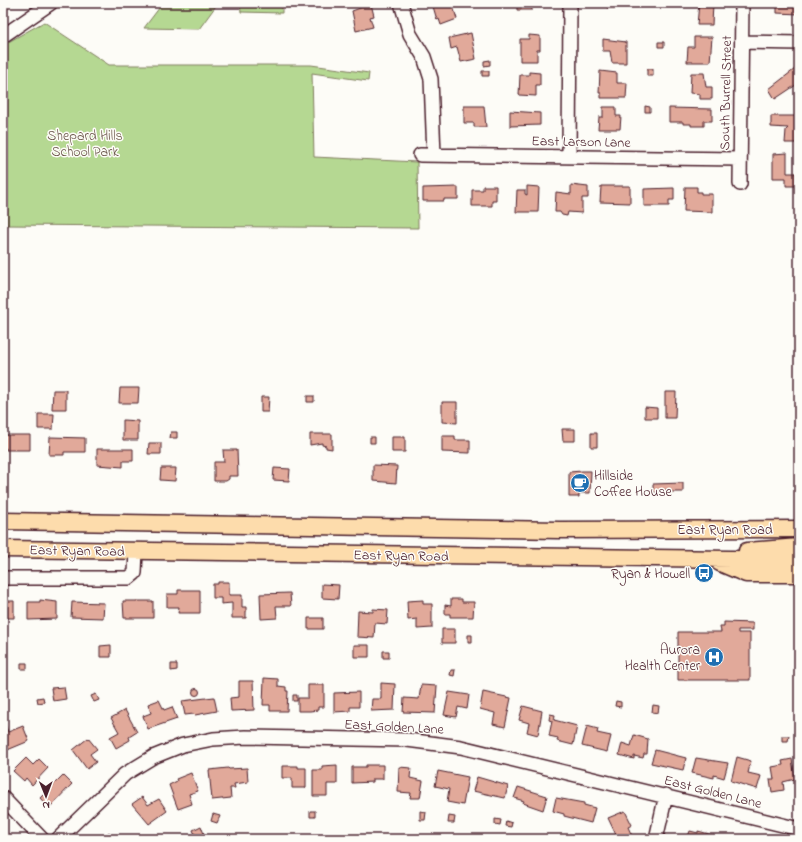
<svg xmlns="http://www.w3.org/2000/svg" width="802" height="842" viewBox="0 0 802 842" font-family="'Indie Flower',sans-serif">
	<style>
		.green { fill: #b5d892; stroke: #807c5e }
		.building { fill: #e1a99a; stroke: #4a1f2b }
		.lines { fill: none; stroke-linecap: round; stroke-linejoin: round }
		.minor-casing { stroke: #4a1f2b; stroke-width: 16 }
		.major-casing { stroke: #4a1f2b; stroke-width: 19 }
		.minor { stroke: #fdfcf7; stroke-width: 13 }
		.major { stroke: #fddcac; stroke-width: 16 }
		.labels { text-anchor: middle; stroke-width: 3; stroke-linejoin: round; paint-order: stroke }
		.street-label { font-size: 14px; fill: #4a1f2b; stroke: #fdfcf7 }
		.park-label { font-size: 14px; fill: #6a564a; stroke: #fdfcf7 }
		.poi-label { font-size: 14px; fill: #4a1f2b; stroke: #fdfcf7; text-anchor: end }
	</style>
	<rect width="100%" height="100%" fill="#fdfcf7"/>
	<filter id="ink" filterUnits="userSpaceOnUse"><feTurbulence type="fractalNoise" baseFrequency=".025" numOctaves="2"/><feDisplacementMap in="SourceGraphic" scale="8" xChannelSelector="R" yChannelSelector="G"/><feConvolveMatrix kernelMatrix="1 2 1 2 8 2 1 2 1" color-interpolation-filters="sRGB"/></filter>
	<g filter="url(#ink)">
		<path class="green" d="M 163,3 L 218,3 L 199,29 L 144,28 Z
			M 240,3 L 282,3 L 282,13 L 241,12 Z
			M 44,22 L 109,65 L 311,65 L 369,73 L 368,81 L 312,73 L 314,157 L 417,162 L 418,228 L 3,225 L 3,45 Z"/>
		<path class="building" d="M 432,3 L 452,3 L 457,19 L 441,25 L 439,19 L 437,20 Z
			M 517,3 L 532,3 L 532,10 L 517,10 Z
			M 607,3 L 627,3 L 626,8 L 607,8 Z
			M 699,3 L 713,3 L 712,25 L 697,25 Z
			M 777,3 L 799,3 L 799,14 L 777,13 Z
			M 371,4 L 374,16 L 370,17 L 373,27 L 356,31 L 352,11 Z
			M 471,33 L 476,59 L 461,62 L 457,47 L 451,49 L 449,38 Z
			M 529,35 L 540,36 L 540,50 L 537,50 L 537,61 L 520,61 L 520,39 L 529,39 Z
			M 694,37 L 712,37 L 710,62 L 687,62 L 688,47 L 694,47 Z
			M 603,39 L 626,42 L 626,63 L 612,63 L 610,51 L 603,51 Z
			M 658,42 L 664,42 L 664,47 L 658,47 Z
			M 490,60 L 490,65 L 484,66 L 484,61 Z
			M 647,69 L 653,69 L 653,76 L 647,76 Z
			M 795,69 L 799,76 L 799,83 L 775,99 L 769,89 Z
			M 482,71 L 489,71 L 489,76 L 482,76 Z
			M 600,71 L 617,73 L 617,83 L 627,83 L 626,98 L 601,98 L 601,93 L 599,93 Z
			M 529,72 L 540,73 L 540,85 L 536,85 L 536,96 L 519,95 L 520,75 L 529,75 Z
			M 691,73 L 704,73 L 706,87 L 712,87 L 712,99 L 700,99 L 700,94 L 690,93 Z
			M 464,106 L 484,106 L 486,127 L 474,127 L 474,123 L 464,123 Z
			M 645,106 L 650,107 L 650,112 L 645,112 Z
			M 603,107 L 616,107 L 616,116 L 621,116 L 620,129 L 598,129 L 599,117 L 603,117 Z
			M 669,108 L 712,109 L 712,121 L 704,121 L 704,126 L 691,126 L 691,124 L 683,124 L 683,122 L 669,122 Z
			M 510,111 L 540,113 L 540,125 L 510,126 Z
			M 771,116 L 799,116 L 799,143 L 785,143 L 786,130 L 788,128 L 771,127 Z
			M 787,153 L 787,173 L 797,173 L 797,186 L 786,186 L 786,178 L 773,178 L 773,154 Z
			M 571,185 L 588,187 L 588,198 L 582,198 L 582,213 L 568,212 L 567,216 L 562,215 L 560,212 L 555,212 L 556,192 L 571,194 Z
			M 483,186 L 496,186 L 496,201 L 492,201 L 492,206 L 472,206 L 472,190 L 483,190 Z
			M 527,186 L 539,187 L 538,212 L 516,212 L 517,190 L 525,190 L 525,194 L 527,195 Z
			M 601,186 L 630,186 L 630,203 L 600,202 Z
			M 458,187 L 458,199 L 444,199 L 444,201 L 423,201 L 423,188 Z
			M 685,187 L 697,187 L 697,192 L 701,192 L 701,194 L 712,194 L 712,212 L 684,211 Z
			M 674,188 L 674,200 L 669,200 L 669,206 L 644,206 L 644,189 Z
			M 120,388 L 139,388 L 138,403 L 119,403 Z
			M 53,390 L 66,390 L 66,409 L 52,409 Z
			M 665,392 L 676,392 L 675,418 L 665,418 Z
			M 307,396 L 314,396 L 314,402 L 307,402 Z
			M 261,397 L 269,397 L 268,412 L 261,412 Z
			M 442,402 L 457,402 L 457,423 L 442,422 Z
			M 645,407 L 657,408 L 657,418 L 645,418 Z
			M 38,414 L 54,414 L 53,429 L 38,429 Z
			M 123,420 L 138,421 L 138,440 L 123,440 Z
			M 562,429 L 575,429 L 575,441 L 563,441 Z
			M 171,432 L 177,432 L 177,438 L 170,438 Z
			M 591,433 L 597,433 L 597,447 L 591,447 Z
			M 310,434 L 332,434 L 332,449 L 326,448 L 326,446 L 322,445 L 322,443 L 310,445 Z
			M 3,435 L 30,435 L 30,450 L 6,450 L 6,448 L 3,448 Z
			M 442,436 L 455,436 L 455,440 L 470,440 L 470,453 L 442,452 Z
			M 50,437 L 85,438 L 85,452 L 64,452 L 64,455 L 49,455 Z
			M 370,437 L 375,437 L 375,443 L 370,443 Z
			M 392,437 L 405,437 L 405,452 L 392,452 Z
			M 149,443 L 161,443 L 161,454 L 148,454 Z
			M 97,449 L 133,449 L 133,461 L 123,461 L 123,467 L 97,465 Z
			M 223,450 L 237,450 L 238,476 L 229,476 L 229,479 L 226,481 L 214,481 L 214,462 L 224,462 Z
			M 373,465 L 397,466 L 396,483 L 373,481 Z
			M 161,468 L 176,468 L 175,481 L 160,480 Z
			M 274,468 L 290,469 L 289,481 L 273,480 Z
			M 582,471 L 591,471 L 590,493 L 579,493 L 579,497 L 569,497 L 569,472 Z
			M 683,483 L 683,492 L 670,492 L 670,490 L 665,490 L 665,492 L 653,492 L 653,484 Z
			M 218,582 L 229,582 L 229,595 L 242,595 L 242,607 L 246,607 L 246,618 L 232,618 L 232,603 L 221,604 L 221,598 L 213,598 L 213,584 L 218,584 Z
			M 322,584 L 339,585 L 338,599 L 322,598 Z
			M 178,590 L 200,590 L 200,613 L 178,613 L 179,607 L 167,607 L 167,594 L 178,594 Z
			M 290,593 L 291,606 L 276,606 L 277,618 L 261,619 L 260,594 Z
			M 3,599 L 3,601 L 14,601 L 14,618 L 3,618 Z
			M 451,599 L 462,599 L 462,602 L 474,602 L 473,617 L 450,617 L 450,614 L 445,614 L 445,605 L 451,606 Z
			M 40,600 L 57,602 L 57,619 L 28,620 L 28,602 L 40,602 Z
			M 423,600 L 423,604 L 432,604 L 432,628 L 417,629 L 417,619 L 408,620 L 407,601 Z
			M 123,601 L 153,601 L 153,618 L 124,618 Z
			M 72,602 L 104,603 L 103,618 L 71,617 Z
			M 373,609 L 388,610 L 387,624 L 375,623 L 374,638 L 357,637 L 358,611 L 373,612 Z
			M 308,618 L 323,618 L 323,629 L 308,629 Z
			M 724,622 L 753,623 L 753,630 L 738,630 L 738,633 L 750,633 L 750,680 L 678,680 L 678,632 L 721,632 L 720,626 L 724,626 Z
			M 442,629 L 455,629 L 455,643 L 442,643 Z
			M 468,635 L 472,635 L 472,642 L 468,642 Z
			M 111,645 L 111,657 L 100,657 L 100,646 Z
			M 354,645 L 369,645 L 369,657 L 354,657 Z
			M 383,651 L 389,651 L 389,658 L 383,658 Z
			M 21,663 L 27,663 L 27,669 L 21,669 Z
			M 171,664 L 177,664 L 177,670 L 171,671 Z
			M 451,670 L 455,670 L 454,676 L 450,675 Z
			M 264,678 L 278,679 L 278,686 L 286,687 L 286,691 L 288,691 L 287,711 L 270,711 L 270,705 L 263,705 Z
			M 239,681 L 253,681 L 254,710 L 231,711 L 230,698 L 239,697 Z
			M 381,683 L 395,684 L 394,710 L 371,711 L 372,699 L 381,699 Z
			M 308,685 L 324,685 L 324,707 L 318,707 L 318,710 L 310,711 L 298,711 L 298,698 L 308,698 Z
			M 421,685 L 437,686 L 435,713 L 403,712 L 404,698 L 419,699 Z
			M 64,687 L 66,699 L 53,701 L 51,688 Z
			M192.5 692a3.5 3.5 0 1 1 7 0a3.5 3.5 0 1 1-7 0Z
			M 359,692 L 359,707 L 350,707 L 350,711 L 334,712 L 334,693 Z
			M 449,692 L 469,695 L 467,709 L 458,707 L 456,717 L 444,715 Z
			M 483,692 L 511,698 L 505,727 L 493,724 L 495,713 L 480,709 Z
			M 96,694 L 99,700 L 94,702 L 91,696 Z
			M 293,695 L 297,695 L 297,701 L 293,701 Z
			M 43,697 L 44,702 L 38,703 L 37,698 Z
			M 214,697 L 217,711 L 195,715 L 194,714 L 185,715 L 182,701 Z
			M 159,700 L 164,710 L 172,707 L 177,719 L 148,729 L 143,716 L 151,713 L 148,704 Z
			M 616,701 L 621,702 L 621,707 L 615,706 Z
			M 653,705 L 659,706 L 658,713 L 652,712 Z
			M 523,706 L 542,711 L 538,735 L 527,732 L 529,723 L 519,720 Z
			M 125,710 L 137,732 L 129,737 L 130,740 L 116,748 L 110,737 L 119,732 L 111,718 Z
			M 550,714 L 555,715 L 554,720 L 577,726 L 573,745 L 557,741 L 558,738 L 549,736 L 552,721 L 549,720 Z
			M 5,724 L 8,732 L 23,726 L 29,741 L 5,751 L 3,747 L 3,725 Z
			M 587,726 L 598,729 L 597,733 L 611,736 L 607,752 L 582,746 Z
			M 634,735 L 648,739 L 647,754 L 644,754 L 643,758 L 634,756 L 634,759 L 619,755 L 622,743 L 631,746 Z
			M 782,736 L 789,736 L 788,741 L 782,741 Z
			M 88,738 L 97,749 L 90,754 L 96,762 L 87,769 L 73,750 Z
			M 655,750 L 686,758 L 683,770 L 651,763 Z
			M 737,757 L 751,761 L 748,773 L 761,776 L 757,789 L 731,781 Z
			M 26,758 L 33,765 L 39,759 L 48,768 L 32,785 L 26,778 L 24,781 L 13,771 Z
			M 696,758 L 728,763 L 724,778 L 714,775 L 714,778 L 692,773 Z
			M 792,759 L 795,779 L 783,782 L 784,790 L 772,792 L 770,779 L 774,779 L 772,767 L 783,765 L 782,761 Z
			M 337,765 L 337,784 L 327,784 L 327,796 L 313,796 L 313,770 L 322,770 L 322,766 Z
			M 366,765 L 383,765 L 383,779 L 373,779 L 373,782 L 352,783 L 352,767 L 366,767 Z
			M 282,766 L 298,766 L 298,768 L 306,768 L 306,788 L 292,788 L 292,778 L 282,778 Z
			M 399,767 L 411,768 L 410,778 L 423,781 L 420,798 L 410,798 L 411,793 L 398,792 Z
			M 228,768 L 229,769 L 247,768 L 248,782 L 234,784 L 235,788 L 230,788 L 231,798 L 212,800 L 209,770 Z
			M 438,771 L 468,777 L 463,805 L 447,802 L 449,789 L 435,786 Z
			M 191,773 L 198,791 L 189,794 L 192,804 L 178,809 L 169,785 L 177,781 L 176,779 Z
			M 63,775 L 72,784 L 49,808 L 40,798 Z
			M 477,777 L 508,786 L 505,798 L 473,791 Z
			M 518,787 L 547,796 L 543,810 L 523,803 L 524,801 L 514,798 Z
			M 142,797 L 148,805 L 159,799 L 167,811 L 149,824 L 132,804 Z
			M 556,798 L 584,803 L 584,805 L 595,808 L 591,823 L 564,816 L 564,814 L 553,811 Z
			M 310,811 L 315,811 L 315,817 L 310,817 Z
			M 420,811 L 426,812 L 425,820 L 420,820 Z
			M 625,811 L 632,825 L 628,827 L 632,836 L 627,839 L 616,839 L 617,837 L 608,818 Z
			M 213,814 L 220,816 L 217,823 L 211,821 Z
			M 449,816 L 455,817 L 454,823 L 448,823 Z
			M 495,819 L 501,820 L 500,825 L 495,824 Z
			M 506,821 L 512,823 L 511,827 L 505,826 Z
			M 201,826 L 204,834 L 196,837 L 193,830 Z
			M 690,831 L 698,833 L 698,831 L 716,836 L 715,839 L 687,839 Z
			M 109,832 L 115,839 L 96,839 L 99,836 L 102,839 Z"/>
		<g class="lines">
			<defs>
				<path id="minor" d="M 401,3 L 410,34 L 424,57 L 431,79 L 434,155
					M 3,36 L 51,3
					M 742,42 L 799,43
					M 420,155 L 740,159
					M 569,156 L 570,3
					M 740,184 L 742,3
					M 3,578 L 129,578 L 135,573 L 136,551
					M 3,798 L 42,839
					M 58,839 L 125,774 L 153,757 L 183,745 L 213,739 L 245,737 L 407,740 L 461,747 L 799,829
					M 656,839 L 666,795"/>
				<path id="major" d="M 3,521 L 559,530 L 799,529
					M 3,549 L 799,560
					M 747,551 L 799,547
					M 720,563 L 746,574 L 799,574"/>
			</defs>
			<use href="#minor" class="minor-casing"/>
			<use href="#major" class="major-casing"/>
			<use href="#minor" class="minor"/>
			<use href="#major" class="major"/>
		</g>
	</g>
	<defs>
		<symbol id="cafe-disc" viewBox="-11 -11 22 22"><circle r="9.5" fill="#1f6fb2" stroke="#fdfcf7"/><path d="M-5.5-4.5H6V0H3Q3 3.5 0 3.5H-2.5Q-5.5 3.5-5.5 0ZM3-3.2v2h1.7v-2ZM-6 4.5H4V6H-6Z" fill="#fff"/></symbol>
		<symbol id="bus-disc" viewBox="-11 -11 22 22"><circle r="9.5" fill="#1f6fb2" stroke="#fdfcf7"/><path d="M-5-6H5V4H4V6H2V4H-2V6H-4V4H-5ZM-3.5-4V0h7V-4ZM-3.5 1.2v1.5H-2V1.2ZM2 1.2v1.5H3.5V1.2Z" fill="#fff"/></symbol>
		<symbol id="hospital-disc" viewBox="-11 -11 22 22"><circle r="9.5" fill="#1f6fb2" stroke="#fdfcf7"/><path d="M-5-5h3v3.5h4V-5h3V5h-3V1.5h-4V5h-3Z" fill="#fff"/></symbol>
	</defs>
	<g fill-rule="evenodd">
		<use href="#cafe-disc" x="569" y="472" width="22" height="22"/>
		<use href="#bus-disc" x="693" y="562" width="22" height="22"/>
		<use href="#hospital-disc" x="703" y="646" width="22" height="22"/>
	</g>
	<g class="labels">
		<g class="street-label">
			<text transform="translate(725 93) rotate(-89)" y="5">South Burrell Street</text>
			<text transform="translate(581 141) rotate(1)" y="5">East Larson Lane</text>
			<text x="725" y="534">East Ryan Road</text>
			<text transform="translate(77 550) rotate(1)" y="5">East Ryan Road</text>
			<text transform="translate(401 555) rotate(1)" y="5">East Ryan Road</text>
			<text transform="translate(394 726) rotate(3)" y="5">East Golden Lane</text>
			<text transform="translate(713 791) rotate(14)" y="5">East Golden Lane</text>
		</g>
		<g class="park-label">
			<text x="85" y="140">Shepard Hills<tspan x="85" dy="16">School Park</tspan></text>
		</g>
		<g class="poi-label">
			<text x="594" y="480" text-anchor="start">Hillside<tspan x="594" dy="16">Coffee House</tspan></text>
			<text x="690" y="578">Ryan &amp; Howell</text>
			<text x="700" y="654">Aurora<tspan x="700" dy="16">Health Center</tspan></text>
		</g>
	</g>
	<rect width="802" height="842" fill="none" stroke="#fdfcf7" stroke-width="16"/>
	<rect x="8" y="8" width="786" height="826" fill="none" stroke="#4a1f2b" stroke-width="1.5" filter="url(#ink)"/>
	<g transform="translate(46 796) rotate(179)" stroke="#fdfcf7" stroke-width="3" paint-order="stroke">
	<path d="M0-3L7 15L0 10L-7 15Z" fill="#4a1f2b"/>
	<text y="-6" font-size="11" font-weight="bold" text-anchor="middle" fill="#4a1f2b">N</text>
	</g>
</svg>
